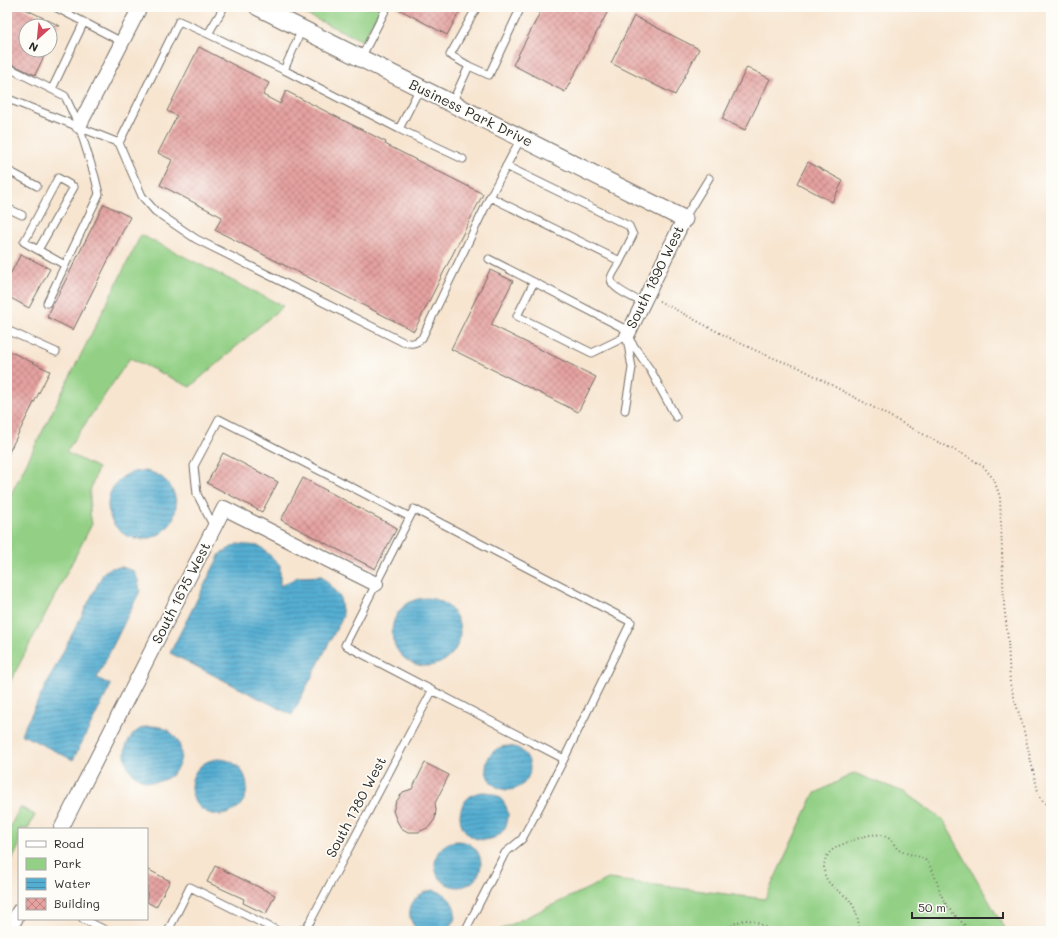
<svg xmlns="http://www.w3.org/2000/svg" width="1058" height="938" viewBox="0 0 1058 938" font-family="Mali,sans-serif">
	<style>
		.green { fill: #93d085; stroke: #5f7e58 }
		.water { fill: url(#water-rules); stroke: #406c7e }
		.building { fill: url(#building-cross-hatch) }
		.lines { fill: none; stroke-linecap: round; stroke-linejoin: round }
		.service-casing { stroke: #726c65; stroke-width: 9 }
		.minor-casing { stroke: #726c65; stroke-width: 16 }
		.tertiary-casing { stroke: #726c65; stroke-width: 19 }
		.path { stroke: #726c65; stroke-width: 2; stroke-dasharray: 1 3; stroke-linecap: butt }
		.service { stroke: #fff; stroke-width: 7 }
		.minor { stroke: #fff; stroke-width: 14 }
		.tertiary { stroke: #fff; stroke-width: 17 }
		.labels { text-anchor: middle; stroke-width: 3.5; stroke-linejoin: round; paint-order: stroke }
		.street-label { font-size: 14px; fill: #2b2b2b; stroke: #fdfcf7 }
	</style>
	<defs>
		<pattern id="water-rules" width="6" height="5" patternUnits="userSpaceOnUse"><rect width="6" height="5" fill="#54aed2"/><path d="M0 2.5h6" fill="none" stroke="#468eab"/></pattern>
		<pattern id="building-cross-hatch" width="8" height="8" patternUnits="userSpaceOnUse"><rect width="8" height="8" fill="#e5a2a0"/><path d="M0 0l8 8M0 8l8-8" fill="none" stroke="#ba8483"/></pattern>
	</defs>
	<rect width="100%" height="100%" fill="#fdfcf7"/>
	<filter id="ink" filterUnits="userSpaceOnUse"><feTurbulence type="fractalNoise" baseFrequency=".025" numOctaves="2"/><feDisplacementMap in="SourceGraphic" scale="8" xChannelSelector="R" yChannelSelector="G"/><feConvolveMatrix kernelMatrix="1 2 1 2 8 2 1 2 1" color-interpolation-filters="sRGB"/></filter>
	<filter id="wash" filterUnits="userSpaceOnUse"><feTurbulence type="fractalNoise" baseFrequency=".012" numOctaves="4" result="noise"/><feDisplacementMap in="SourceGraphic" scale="16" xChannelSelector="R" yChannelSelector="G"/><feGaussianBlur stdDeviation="0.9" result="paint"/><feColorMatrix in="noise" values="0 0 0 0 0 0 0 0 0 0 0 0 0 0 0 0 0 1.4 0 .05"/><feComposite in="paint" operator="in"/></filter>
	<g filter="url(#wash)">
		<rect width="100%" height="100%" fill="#f7e5d0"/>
		<path class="green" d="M 290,7 L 381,7 L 363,41 Z
			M 141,235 L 283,306 L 190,387 L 130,358 L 66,452 L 98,468 L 90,491 L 90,514 L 92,524 L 7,688 L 7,502 Z
			M 854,773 L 904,792 L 943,820 L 1006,931 L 497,931 L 608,879 L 765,899 L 814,794 Z
			M 20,807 L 35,815 L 28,829 L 19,829 L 19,846 L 7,870 L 7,833 Z"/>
		<path class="water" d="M108 505a34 34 0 1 1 68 0a34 34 0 1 1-68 0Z
			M 237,544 L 260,546 L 280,565 L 280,586 L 298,577 L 322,576 L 340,597 L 343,616 L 292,715 L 170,653 L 220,554 Z
			M 122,567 L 134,571 L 138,580 L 140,591 L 97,678 L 111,685 L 73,760 L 21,734 L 104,572 L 111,568 Z
			M392 632a34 34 0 1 1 68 0a34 34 0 1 1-68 0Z
			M125 754a28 28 0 1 1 56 0a28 28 0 1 1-56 0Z
			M486 768a22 22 0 1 1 44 0a22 22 0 1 1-44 0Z
			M191 787a28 28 0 1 1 56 0a28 28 0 1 1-56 0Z
			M460 816a24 24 0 1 1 48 0a24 24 0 1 1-48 0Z
			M435 864a23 23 0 1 1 46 0a23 23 0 1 1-46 0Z
			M 433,890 C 453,894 464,917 446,931 L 419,931 C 401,916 411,893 433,890 Z"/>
		<g id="blocks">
			<path class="building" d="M 7,7 L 21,7 L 60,26 L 26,26 L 26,50 L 47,50 L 35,75 L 7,62 Z
				M 395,7 L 462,7 L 447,35 Z
				M 543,7 L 600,7 L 608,11 L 565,92 L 513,65 Z
				M 634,16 L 699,49 L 675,95 L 611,63 Z
				M 199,47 L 269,83 L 263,95 L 280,104 L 286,91 L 386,142 L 385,144 L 483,194 L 414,331 L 215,230 L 222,217 L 160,185 L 172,160 L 158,153 L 177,116 L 167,111 Z
				M 747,67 L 770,79 L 745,130 L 722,119 Z
				M 808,162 L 843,181 L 832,202 L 797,183 Z
				M 104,204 L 130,217 L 73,330 L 47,317 Z
				M 21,254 L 50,269 L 29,308 L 7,296 L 7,280 Z
				M 490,270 L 513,281 L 491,325 L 596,377 L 578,412 L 451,349 Z
				M 7,350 L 50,371 L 7,456 Z
				M 223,453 L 278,482 L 262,512 L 207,483 Z
				M 303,478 L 397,528 L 375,569 L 281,520 Z
				M 425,763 L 449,775 L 435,803 L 436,810 L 435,819 L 429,827 L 419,832 L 408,832 L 401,828 L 397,821 L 393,811 L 396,802 L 403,792 L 412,789 Z
				M 215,866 L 275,895 L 266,914 L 243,903 L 244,899 L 207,882 Z
				M 147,869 L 170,881 L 156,907 L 147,902 Z"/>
		</g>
	</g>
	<g filter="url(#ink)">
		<use href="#blocks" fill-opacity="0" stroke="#726c65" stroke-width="1"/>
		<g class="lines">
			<defs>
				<path id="service" d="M 55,7 L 122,42
					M 224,7 L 208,34 L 284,70
					M 302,29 L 284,70 L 399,129
					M 361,58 L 387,7
					M 469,66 L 489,75 L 521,7
					M 7,67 L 65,96 L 79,126 L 95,177 L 99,194 L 47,303
					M 420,88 L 399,129 L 463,159
					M 52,89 L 84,22
					M 7,102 L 11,100 L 119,143 L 179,21 L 208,34
					M 452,103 L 469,66 L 450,55 L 477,7
					M 119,143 L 142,196 L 155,211 L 196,239 L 403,342 C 411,344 416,344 422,338 L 490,197
					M 506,166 L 629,226 L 633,235 L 620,261 L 490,197 L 521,138
					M 7,170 L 37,186
					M 7,208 L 22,215
					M 684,219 L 709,178
					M 38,250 L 24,242 L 58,178 L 74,187 L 38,250 L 65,265
					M 489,259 L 629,331
					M 620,261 C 618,266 612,273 611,278 C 610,289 635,298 643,303
					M 534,282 L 517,316 L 592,353 L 627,336
					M 7,330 L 56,352
					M 627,336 L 651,371 L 676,417
					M 625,410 L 632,368 L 627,338
					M 414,509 L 631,622 L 564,759 L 345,645 Z
					M 214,527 L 197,494 L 194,466 L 219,419 L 410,517
					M 83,919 L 107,931
					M 168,931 L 190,887 L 278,931
					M 299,931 L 306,928 L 311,920 L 432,691
					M 465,931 L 505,853 L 522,839 L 540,806 L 564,759"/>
				<path id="minor" d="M 79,126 L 140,7
					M 627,336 L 684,219
					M 61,829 L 224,508 L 376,584
					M 10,930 L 19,911"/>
				<path id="tertiary" d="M 258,7 L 684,219
					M 7,928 L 13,931"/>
			</defs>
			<use href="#service" class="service-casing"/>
			<use href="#minor" class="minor-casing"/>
			<use href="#tertiary" class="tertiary-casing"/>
			<path class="path" d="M 337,7 C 346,11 355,10 364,7
				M 659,301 C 704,324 749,351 798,367 L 934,440 L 967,456 L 984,467 L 994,480 L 1000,497 L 1004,605 L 1008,639 L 1010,684 L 1023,727 L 1039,796 L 1051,811
				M 725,931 C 743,915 752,918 771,931
				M 860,931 C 858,920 857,911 851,902 C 842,890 824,887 824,868 C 824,854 834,847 846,843 C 860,838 879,828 892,841 C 894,844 896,848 899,850 C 907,855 917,854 925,860 C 935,869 938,889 944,901 C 950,912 962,921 970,931"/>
			<use href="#service" class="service"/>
			<use href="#minor" class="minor"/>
			<use href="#tertiary" class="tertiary"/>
		</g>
	</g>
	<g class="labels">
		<g class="street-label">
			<text transform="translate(471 113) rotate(26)" y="5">Business Park Drive</text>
			<text transform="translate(655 277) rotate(-64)" y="5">South 1890 West</text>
			<text transform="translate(181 593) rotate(-63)" y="5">South 1675 West</text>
			<text transform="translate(356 807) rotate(-62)" y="5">South 1780 West</text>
		</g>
	</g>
	<rect width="1058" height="938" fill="none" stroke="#fdfcf7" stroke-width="24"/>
	<rect x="18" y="828" width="130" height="92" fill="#fdfcf7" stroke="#a9a8a5"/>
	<rect x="26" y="841" width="20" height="6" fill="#ffffff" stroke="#a9a8a5"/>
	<text x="54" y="848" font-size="12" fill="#2b2b2b">Road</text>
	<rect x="26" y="858" width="20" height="12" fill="#93d085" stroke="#a9a8a5"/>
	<text x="54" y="868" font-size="12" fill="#2b2b2b">Park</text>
	<rect x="26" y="878" width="20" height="12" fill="url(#water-rules)" stroke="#a9a8a5"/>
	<text x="54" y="888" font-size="12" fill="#2b2b2b">Water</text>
	<rect x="26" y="898" width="20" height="12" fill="url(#building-cross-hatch)" stroke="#a9a8a5"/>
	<text x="54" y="908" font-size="12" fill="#2b2b2b">Building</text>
	<g transform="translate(38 38) rotate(207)"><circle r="19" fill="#fdfcf7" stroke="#a9a8a5"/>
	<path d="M0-3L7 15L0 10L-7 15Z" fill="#d1495b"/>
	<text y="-6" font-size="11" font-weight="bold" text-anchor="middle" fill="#2b2b2b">N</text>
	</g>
	<path d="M912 912v6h91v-6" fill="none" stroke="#2b2b2b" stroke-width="2"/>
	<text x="918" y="912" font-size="12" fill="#2b2b2b" stroke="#fdfcf7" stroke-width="3" paint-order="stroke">50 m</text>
</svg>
